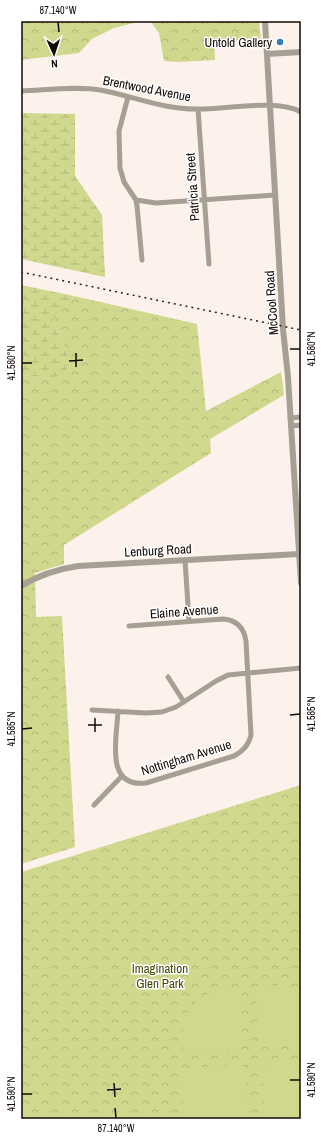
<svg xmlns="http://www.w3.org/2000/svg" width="322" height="1140" viewBox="0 0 322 1140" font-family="'Archivo Narrow',sans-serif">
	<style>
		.forest { fill: url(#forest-crowns) }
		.wetland { fill: url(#wetland-marsh) }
		.garden { fill: #d0d88e }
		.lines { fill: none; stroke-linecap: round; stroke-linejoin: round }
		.minor { stroke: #a69f94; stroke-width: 5 }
		.tertiary { stroke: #a69f94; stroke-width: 6 }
		.rail { stroke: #2b211d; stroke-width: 1.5; stroke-dasharray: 2 4; stroke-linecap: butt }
		.ticks { fill: none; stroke: #130905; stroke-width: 1.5 }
		.poi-dot { fill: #2f82b2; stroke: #fff; stroke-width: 1.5 }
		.labels { text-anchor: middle; stroke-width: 3; stroke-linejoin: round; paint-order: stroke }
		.poi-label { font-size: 13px; fill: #130905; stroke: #fff; text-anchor: end }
		.street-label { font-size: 13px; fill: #130905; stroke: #fff }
		.park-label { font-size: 13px; fill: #414606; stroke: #fff }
		.neatline { fill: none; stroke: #130905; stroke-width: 1.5 }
		.ticks-label { font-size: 10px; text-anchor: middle; fill: #130905 }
	</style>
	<defs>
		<pattern id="forest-crowns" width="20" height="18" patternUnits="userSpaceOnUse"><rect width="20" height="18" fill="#d0d88e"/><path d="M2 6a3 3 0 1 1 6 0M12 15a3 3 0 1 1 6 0" fill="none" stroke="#b2b879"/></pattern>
		<pattern id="wetland-marsh" width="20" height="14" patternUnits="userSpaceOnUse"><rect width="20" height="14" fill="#d0d88e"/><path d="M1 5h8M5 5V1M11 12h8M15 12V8" fill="none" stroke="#b2b879"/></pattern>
	</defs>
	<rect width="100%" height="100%" fill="#fdf1eb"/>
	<path class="forest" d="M 21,21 L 142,21 L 114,28 L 92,39 L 79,53 L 21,60 Z
		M 150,21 L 259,21 L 261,39 L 214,42 L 215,60 L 179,62 L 164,61 L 159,33 Z
		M 74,296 L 197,324 L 206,411 L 281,372 L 284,395 L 210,439 L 211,453 L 64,545 L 64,564 L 35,573 L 36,617 L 62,616 L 75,847 L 21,864 L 21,375 L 50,378 L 70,360 L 53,321 Z
		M 301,785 L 301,1119 L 21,1119 L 21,872 Z"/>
	<path class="wetland" d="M 21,113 L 75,114 L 75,176 L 102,215 L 105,277 L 21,259 Z
		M 21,285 L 74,296 L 53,321 L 70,360 L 65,374 L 50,378 L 21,375 Z"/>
	<path class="garden" d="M 278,985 L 296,990 L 301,995 L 301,1043 L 263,1046 L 259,1043 L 255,986 Z
		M 239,988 L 243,1044 L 240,1048 L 183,1052 C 179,1025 187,998 217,990 C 224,989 232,989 239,988 Z
		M 284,1061 L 301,1061 L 301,1116 L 294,1119 L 265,1119 L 262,1067 L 265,1063 Z
		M 241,1064 L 244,1067 L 245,1071 L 249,1119 L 196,1119 C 182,1107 176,1086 180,1069 Z"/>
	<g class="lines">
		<path class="minor" d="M 21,91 C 47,90 75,86 100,90 C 133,96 164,110 199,109 C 226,109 278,99 301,112
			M 128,97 L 119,131 L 120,168 L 124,182 L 136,200 L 137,206 L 142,260
			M 198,109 L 209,264
			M 136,200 L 156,203 L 275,195
			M 290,418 L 301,417
			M 291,426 L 301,425
			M 185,560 L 189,621
			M 168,677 L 184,702
			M 92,710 L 146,713 L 162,712 L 176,707 L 216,681 L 228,675 L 301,668
			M 118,711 C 117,737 104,788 146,783 L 234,756 C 243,751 248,746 251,735 L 246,641 C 244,628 237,620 223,619 L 129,626
			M 94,805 L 122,776"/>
		<path class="tertiary" d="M 265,21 L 283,329 L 288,377 L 301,583
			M 267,54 L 301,52
			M 21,586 C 39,575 58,569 78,566 L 299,554"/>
		<path class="rail" d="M 21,272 L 301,330"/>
	</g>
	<path class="ticks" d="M 58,22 L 59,32M 290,349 L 300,349M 76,353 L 76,367M 69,361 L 83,360M 22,363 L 32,363M 290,715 L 300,714M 95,718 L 95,732M 88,725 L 102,725M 22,729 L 32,728M 290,1080 L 300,1080M 114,1083 L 115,1097M 107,1090 L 121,1089M 22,1094 L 32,1094M 115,1108 L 116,1118"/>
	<circle class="poi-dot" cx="280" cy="42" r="4"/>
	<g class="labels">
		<g class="poi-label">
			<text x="272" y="47">Untold Gallery</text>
		</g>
		<g class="street-label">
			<text transform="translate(147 88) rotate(11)" y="5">Brentwood Avenue</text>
			<text transform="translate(192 187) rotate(-94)" y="5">Patricia Street</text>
			<text transform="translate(271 303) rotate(-94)" y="5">McCool Road</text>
			<text transform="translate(158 550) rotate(-3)" y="5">Lenburg Road</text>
			<text transform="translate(184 611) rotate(-4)" y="5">Elaine Avenue</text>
			<text transform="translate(186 757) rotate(-17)" y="5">Nottingham Avenue</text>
		</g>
		<g class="park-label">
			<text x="160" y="973">Imagination<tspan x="160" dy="15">Glen Park</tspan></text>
		</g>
	</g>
	<rect width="322" height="1140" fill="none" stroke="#ffffff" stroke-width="44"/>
	<g transform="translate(54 54) rotate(177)" stroke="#ffffff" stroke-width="3" paint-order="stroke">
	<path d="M0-3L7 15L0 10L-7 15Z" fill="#130905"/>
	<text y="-6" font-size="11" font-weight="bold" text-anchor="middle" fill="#130905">N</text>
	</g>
	<rect x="22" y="22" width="278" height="1096" class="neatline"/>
	<g class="ticks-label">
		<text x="58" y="14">87.140°W</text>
		<text transform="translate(311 349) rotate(-90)" y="4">41.580°N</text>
		<text transform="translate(11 363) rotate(-90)" y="4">41.580°N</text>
		<text transform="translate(311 714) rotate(-90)" y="4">41.585°N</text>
		<text transform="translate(11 729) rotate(-90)" y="4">41.585°N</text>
		<text transform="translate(311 1080) rotate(-90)" y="4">41.590°N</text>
		<text transform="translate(11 1094) rotate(-90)" y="4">41.590°N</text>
		<text x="116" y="1132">87.140°W</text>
	</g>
</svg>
